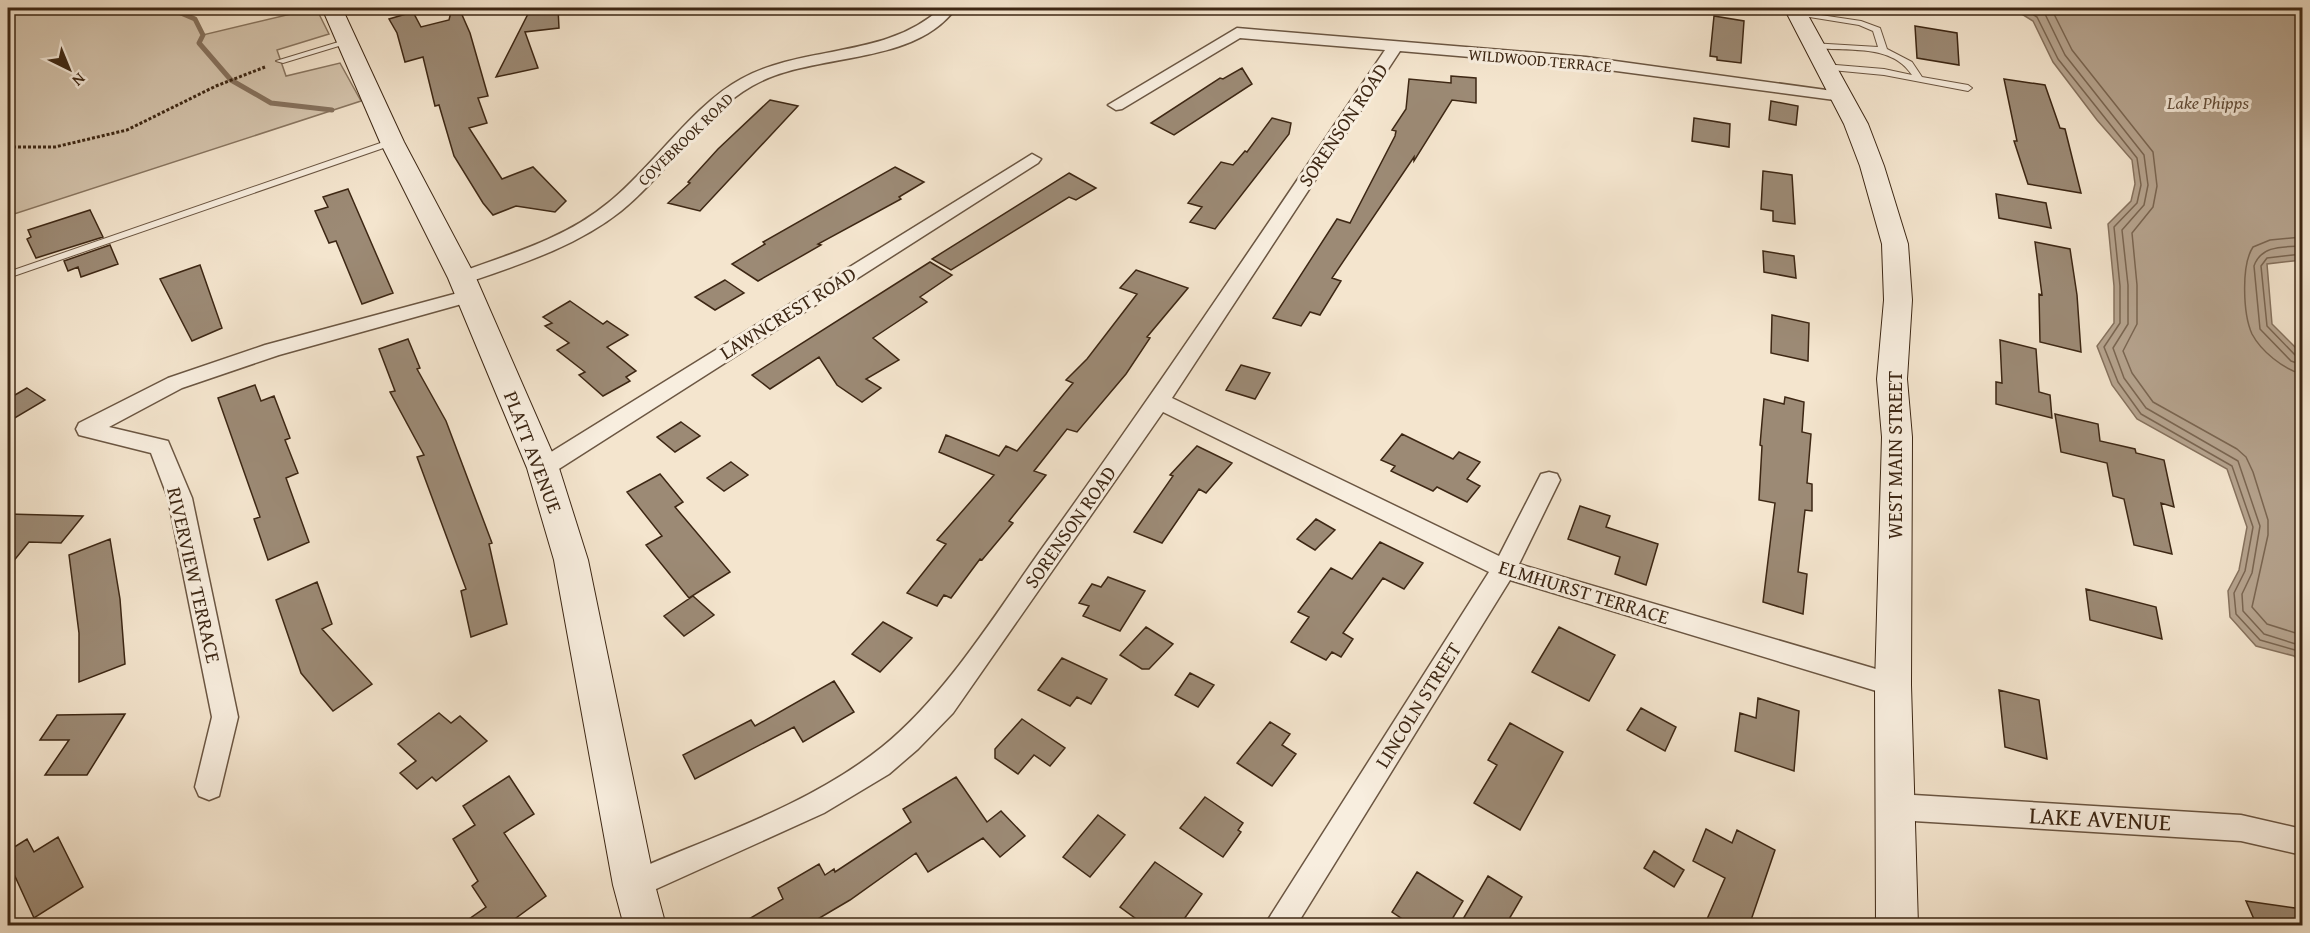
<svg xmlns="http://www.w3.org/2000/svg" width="2310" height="933" viewBox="0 0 2310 933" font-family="'Gentium Book Plus',serif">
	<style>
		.green { fill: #d5c5ae; stroke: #897661; stroke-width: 1.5 }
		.water { fill: #b6a48f; stroke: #86725e; stroke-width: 1.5 }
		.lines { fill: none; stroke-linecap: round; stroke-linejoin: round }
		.shore { stroke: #7a6652; stroke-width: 1.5 }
		.stream { stroke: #86725e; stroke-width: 5 }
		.building { fill: #9c8a75; stroke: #3d2714; stroke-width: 1.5 }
		.lane-casing { stroke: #6b5642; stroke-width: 2 }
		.street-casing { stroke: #6b5642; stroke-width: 3 }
		.secondary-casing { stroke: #3d2714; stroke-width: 2 }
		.path { stroke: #3d2714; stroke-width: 3; stroke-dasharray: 3 2; stroke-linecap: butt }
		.lane { fill: #f8eedf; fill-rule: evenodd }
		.street { fill: #f8eedf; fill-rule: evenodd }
		.secondary { fill: #f8eedf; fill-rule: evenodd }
		.labels { text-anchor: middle; stroke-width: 6; stroke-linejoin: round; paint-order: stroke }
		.far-street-label { font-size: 16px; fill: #3d2714; stroke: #f8eedf }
		.far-water-label { font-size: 18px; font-style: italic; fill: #614c39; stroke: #f8eedf }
		.street-label { font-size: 20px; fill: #3d2714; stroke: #f8eedf }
		.near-street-label { font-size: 24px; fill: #3d2714; stroke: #f8eedf }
	</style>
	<rect width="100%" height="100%" fill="#f4e5ce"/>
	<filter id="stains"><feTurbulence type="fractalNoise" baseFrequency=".00333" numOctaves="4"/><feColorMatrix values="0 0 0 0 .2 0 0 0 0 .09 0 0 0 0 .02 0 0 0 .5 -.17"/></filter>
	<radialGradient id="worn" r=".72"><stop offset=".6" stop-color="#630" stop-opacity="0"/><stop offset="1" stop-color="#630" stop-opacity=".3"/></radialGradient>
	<path class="green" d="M 8,8 L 173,8 L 195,19 L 203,35 L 316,8 L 329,34 L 277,50 L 286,76 L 340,63 L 361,101 L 8,216 Z"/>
	<path class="water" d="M 2012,8 L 2302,8 L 2302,260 L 2267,264 L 2272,324 L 2302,354 L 2302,664 L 2294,656 L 2256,646 L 2230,617 L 2228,591 L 2239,570 L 2247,527 L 2227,469 L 2137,419 L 2112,385 L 2097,346 L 2114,323 L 2114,286 L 2108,224 L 2131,201 L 2135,184 L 2132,160 L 2097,120 L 2053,62 L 2033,21 Z"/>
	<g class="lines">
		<path class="shore" d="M 2023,8 L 2037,17 L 2058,59 L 2137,158 L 2141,185 L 2137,203 L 2114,227 L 2120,286 L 2120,323 L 2104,347 L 2118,382 L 2141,414 L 2232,466 L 2253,527 L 2245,571 L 2234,593 L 2236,614 L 2260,640 L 2295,650 L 2302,656
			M 2037,8 L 2045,14 L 2065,55 L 2144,155 L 2148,185 L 2144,205 L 2122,230 L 2128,285 L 2128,324 L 2113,348 L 2124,378 L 2146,408 L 2238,461 L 2260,526 L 2252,573 L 2242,594 L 2243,611 L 2264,634 L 2302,646
			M 2051,8 L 2072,50 L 2153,152 L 2157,186 L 2153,207 L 2132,233 L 2137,285 L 2137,324 L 2123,351 L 2132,373 L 2153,402 L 2237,449 L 2246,457 L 2253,472 L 2268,520 L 2268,535 L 2252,607 L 2267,624 L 2302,635
			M 2302,237 L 2270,240 L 2253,247 C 2241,265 2243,314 2252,334 C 2261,351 2283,369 2302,374
			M 2302,246 C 2284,247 2261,245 2254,266 L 2260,329 L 2291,361 L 2302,365
			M 2302,254 L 2267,258 L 2261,266 L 2267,326 L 2296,356 L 2302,357"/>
		<path class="stream" d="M 169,8 L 195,19 L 203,35 L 199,43 L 231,80 L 271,103 L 332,110"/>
	</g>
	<path class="building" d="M 452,8 L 459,8 L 470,33 L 488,96 L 478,98 L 487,123 L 469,128 L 502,179 L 533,167 L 566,201 L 555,212 L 516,206 L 493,215 L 483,203 L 454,156 L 439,105 L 435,106 L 423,57 L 405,62 L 397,33 L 389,19 L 413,12 L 421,27 L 449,20 Z
		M 531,8 L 558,8 L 559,28 L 525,32 L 538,68 L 496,77 Z
		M 1714,16 L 1744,21 L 1741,63 L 1717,60 L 1717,57 L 1710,56 Z
		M 1915,26 L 1957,33 L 1959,65 L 1917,58 Z
		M 1242,68 L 1252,84 L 1174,135 L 1151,123 L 1220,78 L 1223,79 Z
		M 1451,76 L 1476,78 L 1476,103 L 1452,100 L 1414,161 L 1414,157 L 1332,278 L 1341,281 L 1320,315 L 1310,312 L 1301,326 L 1273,318 L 1337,219 L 1350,223 L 1395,136 L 1396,131 L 1392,130 L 1406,109 L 1409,79 L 1451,83 Z
		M 2004,79 L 2045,85 L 2060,128 L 2065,129 L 2081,193 L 2028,184 L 2014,141 L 2017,141 Z
		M 770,100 L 798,106 L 700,211 L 668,203 L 690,183 L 688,182 L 718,149 Z
		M 1771,101 L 1798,106 L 1796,125 L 1769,120 Z
		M 1272,118 L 1291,123 L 1289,134 L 1215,229 L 1190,222 L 1202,207 L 1188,203 L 1221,162 L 1233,165 L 1245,151 L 1247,152 Z
		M 1694,118 L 1730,124 L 1729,147 L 1692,141 Z
		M 895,167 L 924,182 L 899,197 L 901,199 L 818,244 L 821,245 L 758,281 L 732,264 L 765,244 L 763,242 Z
		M 1763,171 L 1792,175 L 1795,224 L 1773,221 L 1773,211 L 1761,209 Z
		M 1069,173 L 1096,188 L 1076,200 L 1069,197 L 951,270 L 932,259 Z
		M 348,189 L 393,293 L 362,304 L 336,241 L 329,243 L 315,211 L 328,207 L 323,197 Z
		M 1996,194 L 2046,203 L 2051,228 L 1999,218 Z
		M 90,210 L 103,237 L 36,258 L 27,239 L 31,237 L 28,230 Z
		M 2035,242 L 2070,249 L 2077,295 L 2081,352 L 2040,342 L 2039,294 L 2042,295 Z
		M 110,245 L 118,264 L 81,277 L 78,267 L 68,271 L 64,261 Z
		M 1763,251 L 1794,256 L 1796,278 L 1764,272 Z
		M 930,262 L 952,275 L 920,297 L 927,302 L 873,338 L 899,360 L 866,379 L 881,388 L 862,402 L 837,385 L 819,357 L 770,389 L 752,375 Z
		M 200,265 L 222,328 L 192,341 L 160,279 Z
		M 1136,270 L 1188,288 L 1147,337 L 1150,338 L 1126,374 L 1077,432 L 1067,429 L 1034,471 L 1046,475 L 1009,521 L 1013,523 L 982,560 L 980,559 L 951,598 L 944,595 L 937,606 L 907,593 L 946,544 L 937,540 L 994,475 L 939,452 L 946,435 L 999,456 L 1006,446 L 1017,451 L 1073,383 L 1066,380 L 1087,359 L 1137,294 L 1120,288 Z
		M 725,280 L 744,293 L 715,310 L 695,297 Z
		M 570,301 L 603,324 L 607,321 L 628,335 L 607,347 L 636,371 L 626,377 L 630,381 L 603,396 L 579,375 L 585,372 L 557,350 L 569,343 L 545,326 L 552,323 L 543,317 Z
		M 1772,315 L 1809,323 L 1808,361 L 1771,353 Z
		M 408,339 L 420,368 L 417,369 L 446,421 L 492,543 L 489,544 L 507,624 L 471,637 L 461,591 L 466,589 L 417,457 L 424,455 L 390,392 L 395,391 L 379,349 Z
		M 2000,340 L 2036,349 L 2039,392 L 2050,395 L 2052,418 L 1996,404 L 1996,382 L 2002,383 Z
		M 1241,365 L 1270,373 L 1255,399 L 1226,390 Z
		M 255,385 L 261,401 L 274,396 L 290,438 L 285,440 L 298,473 L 286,478 L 309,542 L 268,560 L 254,519 L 260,517 L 218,398 Z
		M 27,388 L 45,400 L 8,422 L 8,399 Z
		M 1785,397 L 1804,402 L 1802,432 L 1811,434 L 1807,483 L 1812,484 L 1812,511 L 1805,510 L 1798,572 L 1807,574 L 1803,614 L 1763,602 L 1775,503 L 1759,500 L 1762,446 L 1760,445 L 1764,399 L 1784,404 Z
		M 2055,414 L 2098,424 L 2100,441 L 2135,449 L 2136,453 L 2164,460 L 2174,507 L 2161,503 L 2172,554 L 2134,545 L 2124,499 L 2113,496 L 2107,463 L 2061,452 Z
		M 681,422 L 700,436 L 675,452 L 657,437 Z
		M 1402,434 L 1453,459 L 1459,452 L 1480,462 L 1467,479 L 1480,486 L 1467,502 L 1437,487 L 1433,491 L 1391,471 L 1395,466 L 1381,460 Z
		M 1197,446 L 1232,463 L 1206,493 L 1199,489 L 1162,543 L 1134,532 L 1173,476 L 1170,475 Z
		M 731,462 L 748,475 L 724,491 L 707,478 Z
		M 660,474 L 683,502 L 675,507 L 730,572 L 689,598 L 646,545 L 662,536 L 627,492 Z
		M 1580,506 L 1610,516 L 1606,527 L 1658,544 L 1646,585 L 1615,574 L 1620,557 L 1568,539 Z
		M 8,514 L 83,516 L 61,543 L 29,542 L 8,568 Z
		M 1316,519 L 1335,530 L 1315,550 L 1297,539 Z
		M 110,539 L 120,599 L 125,664 L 79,682 L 79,633 L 69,555 Z
		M 1380,542 L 1423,563 L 1404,589 L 1383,578 L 1343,633 L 1353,639 L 1341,657 L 1332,652 L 1326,660 L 1291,642 L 1309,617 L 1298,612 L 1331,568 L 1352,579 Z
		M 1108,577 L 1145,591 L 1120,631 L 1083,616 L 1089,606 L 1079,603 L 1092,584 L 1101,587 Z
		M 317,582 L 332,624 L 322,629 L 372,684 L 333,711 L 301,673 L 276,600 Z
		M 2086,589 L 2156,607 L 2162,639 L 2090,620 Z
		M 693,596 L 714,615 L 684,636 L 664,616 Z
		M 883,622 L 912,638 L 880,672 L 852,654 Z
		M 1146,627 L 1173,644 L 1149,669 L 1142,669 L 1120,655 Z
		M 1559,627 L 1615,655 L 1589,701 L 1532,672 Z
		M 1062,658 L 1107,679 L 1091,704 L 1077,697 L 1070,706 L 1038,690 Z
		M 1190,673 L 1214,685 L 1198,707 L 1175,695 Z
		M 834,681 L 854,712 L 803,742 L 794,727 L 695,779 L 683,755 L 751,720 L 755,726 Z
		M 1999,690 L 2039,700 L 2047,759 L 2005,747 Z
		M 1758,698 L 1799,711 L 1794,771 L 1735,751 L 1740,713 L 1756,718 Z
		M 1641,708 L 1676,727 L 1665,751 L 1627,730 Z
		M 439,713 L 451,723 L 460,716 L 487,741 L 436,781 L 432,777 L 417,789 L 400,773 L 416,761 L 398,744 Z
		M 125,714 L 87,775 L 45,775 L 69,740 L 40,740 L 57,715 Z
		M 1022,719 L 1065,748 L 1050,766 L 1034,755 L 1018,774 L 995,758 L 995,749 Z
		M 1270,722 L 1290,734 L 1282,745 L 1296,754 L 1272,786 L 1237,763 Z
		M 1510,723 L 1563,752 L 1520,830 L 1474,803 L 1497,765 L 1488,760 Z
		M 509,776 L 534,814 L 504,833 L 546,896 L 505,926 L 459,926 L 486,907 L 472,886 L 478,881 L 453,839 L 475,825 L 463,806 Z
		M 956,777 L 987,822 L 1001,811 L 1025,836 L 1000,857 L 983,838 L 928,872 L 916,853 L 850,900 L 806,926 L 737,926 L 783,899 L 778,888 L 819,864 L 825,875 L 834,869 L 835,872 L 911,822 L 903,809 Z
		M 1205,797 L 1243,823 L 1238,830 L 1241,832 L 1223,857 L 1180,828 Z
		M 1098,815 L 1125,835 L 1090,877 L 1063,857 Z
		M 1706,829 L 1732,843 L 1737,830 L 1775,850 L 1749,926 L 1704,926 L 1725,878 L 1693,861 Z
		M 58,837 L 83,887 L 34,918 L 8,861 L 8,851 L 27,839 L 34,852 Z
		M 1654,851 L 1684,870 L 1674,887 L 1644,868 Z
		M 1155,862 L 1202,894 L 1179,926 L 1146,926 L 1120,907 Z
		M 1417,872 L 1463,901 L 1448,926 L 1413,926 L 1392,912 Z
		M 1488,876 L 1522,897 L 1505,926 L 1459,926 Z
		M 2246,901 L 2302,909 L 2302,926 L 2257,926 Z"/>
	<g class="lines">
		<defs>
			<path id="lane" d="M 1794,11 L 1861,21 L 1880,28 L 1887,49 L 1912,62 L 1922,77 L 1968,85 L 1972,88 L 1968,91 L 1884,75 L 1821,69 L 1821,65 L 1824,64 L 1884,69 L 1912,75 C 1890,41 1842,53 1808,47 L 1808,43 L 1811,43 L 1878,47 L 1873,31 L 1859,25 L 1797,15 L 1794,15 Z
				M 345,40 L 352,42 L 283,63 L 276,61 Z
				M 392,139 L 395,140 L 395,144 L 8,278 L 8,272 Z"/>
			<path id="street" d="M 941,8 L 956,8 C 912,68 812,51 752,86 C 701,115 666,175 621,211 C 577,246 521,264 469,282 L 455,282 L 452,278 L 455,274 C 507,255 565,239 608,203 C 651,169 694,104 741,79 C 805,44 886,59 941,8 Z
				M 1237,28 L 1586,57 L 1848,93 L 1850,96 L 1842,101 L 1586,67 L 1400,51 L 1172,398 L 1499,556 L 1541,474 L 1549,472 L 1557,474 L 1560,480 L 1519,564 L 1893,674 L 1902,677 L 1906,685 L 1902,693 L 1893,696 L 1510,580 L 1296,926 L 1264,926 L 1489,572 L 1163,412 L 953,713 L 918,749 L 889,774 L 824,813 L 634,899 L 624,895 L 619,885 L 624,875 C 710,837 807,807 882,747 C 949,693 1000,606 1051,536 C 1166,376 1275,213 1385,50 L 1240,38 L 1122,109 L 1116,110 L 1108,105 Z
				M 1032,154 L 1041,159 L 1038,163 L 551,474 L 543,476 L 535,474 L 532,468 L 535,462 Z
				M 469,290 L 476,292 L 479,296 L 476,300 L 279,355 L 182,388 L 109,427 L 168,441 L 192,498 L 238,717 L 219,796 L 209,800 L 199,796 L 195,787 L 212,717 L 168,498 L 151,453 L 79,435 L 76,429 L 79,423 L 168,378 L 265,345 Z
				M 1897,794 L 2241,815 L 2302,829 L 2302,855 L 2241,841 L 1897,820 L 1887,816 L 1883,807 L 1887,798 Z"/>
			<path id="secondary" d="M 322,8 L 342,8 L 404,142 L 476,278 L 559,468 L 588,560 L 655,885 L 666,926 L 624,926 L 613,885 L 554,560 L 527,468 L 448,278 L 380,142 Z
				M 1784,8 L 1804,8 L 1868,124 L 1884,166 L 1908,244 L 1912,300 L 1907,379 L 1912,437 L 1911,685 L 1918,926 L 1876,926 L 1875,685 L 1882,437 L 1877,379 L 1884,300 L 1882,244 L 1860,166 L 1844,124 Z"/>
		</defs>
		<use href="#lane" class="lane-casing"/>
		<use href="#street" class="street-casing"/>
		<use href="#secondary" class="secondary-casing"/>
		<path class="path" d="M 8,147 L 55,147 L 127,130 L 216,86 L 265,67"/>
		<use href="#lane" class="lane"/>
		<use href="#street" class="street"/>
		<use href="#secondary" class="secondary"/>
	</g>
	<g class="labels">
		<g class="far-street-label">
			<text transform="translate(1540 60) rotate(5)" y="6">WILDWOOD TERRACE</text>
			<text transform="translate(685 139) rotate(-44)" y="6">COVEBROOK ROAD</text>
		</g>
		<g class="far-water-label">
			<text x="2208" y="109">Lake Phipps</text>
		</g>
		<g class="street-label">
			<text transform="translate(1343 125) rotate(-56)" y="7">SORENSON ROAD</text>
			<text transform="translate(788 313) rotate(-32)" y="7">LAWNCREST ROAD</text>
			<text transform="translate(533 452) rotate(69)" y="7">PLATT AVENUE</text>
			<text transform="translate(1895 455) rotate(-90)" y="7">WEST MAIN STREET</text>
			<text transform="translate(1070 527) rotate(-55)" y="7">SORENSON ROAD</text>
			<text transform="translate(194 575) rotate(77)" y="7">RIVERVIEW TERRACE</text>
			<text transform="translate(1584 592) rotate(17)" y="7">ELMHURST TERRACE</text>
			<text transform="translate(1418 705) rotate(-58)" y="7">LINCOLN STREET</text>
		</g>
		<g class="near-street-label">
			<text transform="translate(2100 819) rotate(3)" y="8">LAKE AVENUE</text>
		</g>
	</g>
	<rect width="2310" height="933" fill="none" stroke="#f4e5ce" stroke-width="30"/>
	<rect x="9" y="9" width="2292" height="915" fill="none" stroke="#3d2714" stroke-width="3"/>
	<rect x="15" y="15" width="2280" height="903" fill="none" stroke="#3d2714" stroke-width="1.5"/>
	<g transform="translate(69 69) rotate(137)" stroke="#f8eedf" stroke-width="4.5" paint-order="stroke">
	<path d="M0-4.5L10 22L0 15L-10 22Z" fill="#3d2714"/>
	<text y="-9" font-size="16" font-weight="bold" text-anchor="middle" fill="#3d2714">N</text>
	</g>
	<rect width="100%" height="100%" filter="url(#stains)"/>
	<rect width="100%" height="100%" fill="url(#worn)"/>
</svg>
